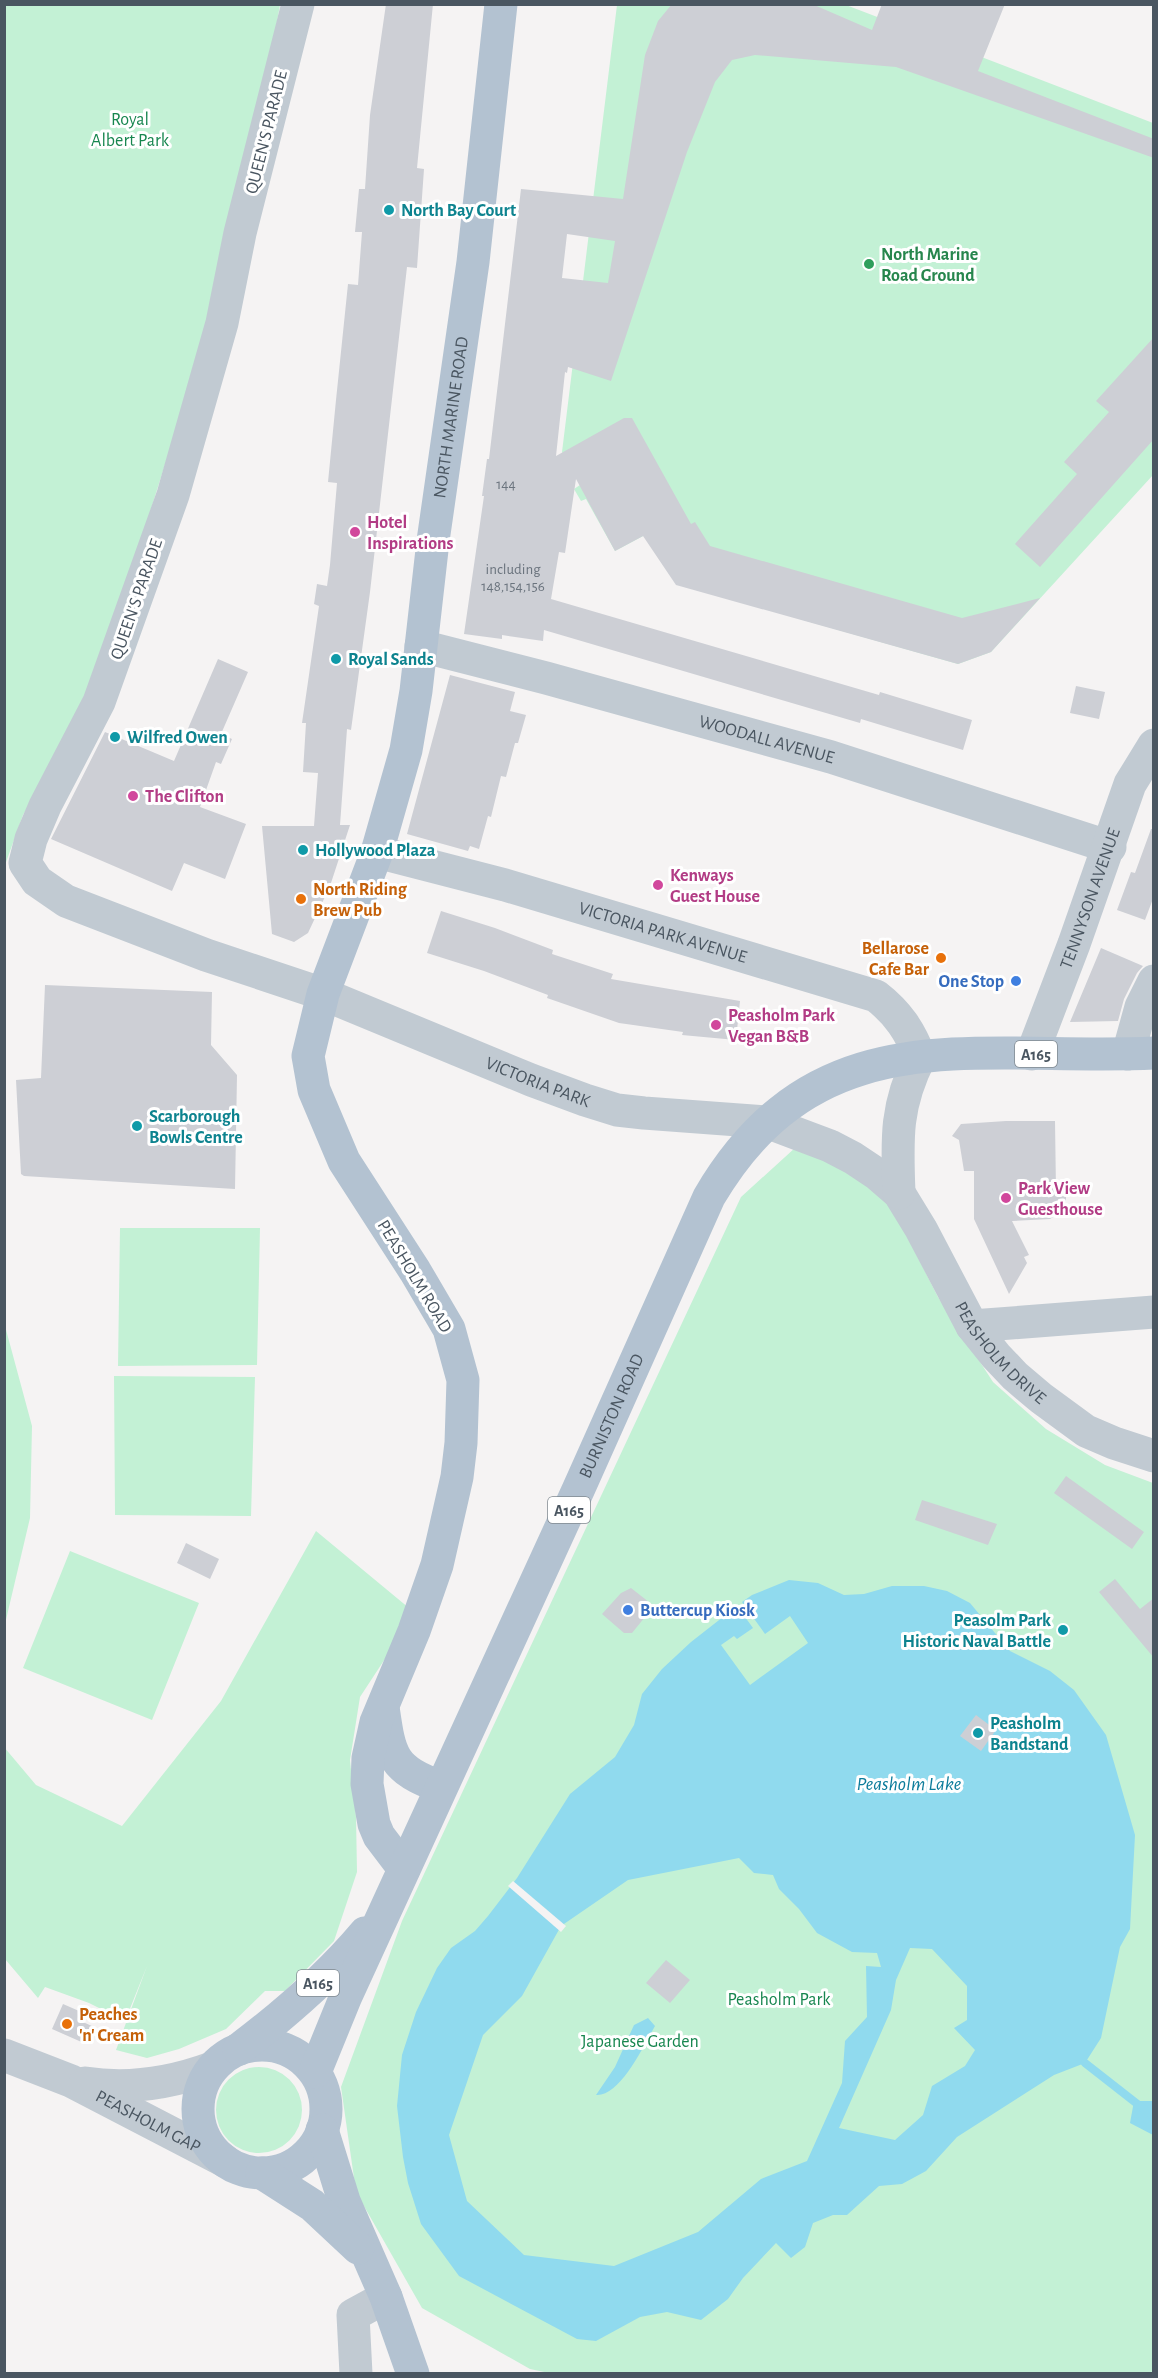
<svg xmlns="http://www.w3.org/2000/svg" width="1158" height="2378" viewBox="0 0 1158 2378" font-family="'Alegreya Sans',sans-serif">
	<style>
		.green { fill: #c3f1d5 }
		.water { fill: #90daee; fill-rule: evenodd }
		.pier { fill: #f5f3f3 }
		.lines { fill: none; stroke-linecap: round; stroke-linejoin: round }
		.stream { stroke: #90daee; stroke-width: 8 }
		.building { fill: #cdcfd5; fill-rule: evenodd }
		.minor { stroke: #c1cad2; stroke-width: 33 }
		.major { stroke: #b3c2d1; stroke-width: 33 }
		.culture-dot { fill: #0f9aa8; stroke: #fff; stroke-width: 2 }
		.leisure-dot { fill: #2e9e5b; stroke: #fff; stroke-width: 2 }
		.hotel-dot { fill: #d1479c; stroke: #fff; stroke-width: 2 }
		.food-dot { fill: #e8710a; stroke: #fff; stroke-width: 2 }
		.shop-dot { fill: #3f7fe0; stroke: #fff; stroke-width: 2 }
		.labels { text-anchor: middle; stroke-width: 6; stroke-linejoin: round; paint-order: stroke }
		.number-label { font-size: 15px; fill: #6b747e }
		.shield { fill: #fff; stroke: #808990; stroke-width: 1.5 }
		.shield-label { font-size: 16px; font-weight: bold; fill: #4a5661 }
		.park-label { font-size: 18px; fill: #17864f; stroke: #fff }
		.street-label { font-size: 18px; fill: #4a5661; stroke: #fff }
		.culture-label { font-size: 18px; font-weight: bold; fill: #0d838f; stroke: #fff; text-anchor: start }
		.leisure-label { font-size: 18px; font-weight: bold; fill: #27864d; stroke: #fff; text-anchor: start }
		.hotel-label { font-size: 18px; font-weight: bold; fill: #b23c85; stroke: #fff; text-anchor: start }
		.food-label { font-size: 18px; font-weight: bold; fill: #c56008; stroke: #fff; text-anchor: start }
		.shop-label { font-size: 18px; font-weight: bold; fill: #366cbe; stroke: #fff; text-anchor: end }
		.water-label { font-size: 20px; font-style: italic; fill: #0c7c9b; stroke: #fff }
	</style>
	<rect width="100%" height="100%" fill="#f5f3f3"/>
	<path class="green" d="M 5,5 L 280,5 L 238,233 L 92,696 L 23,815 L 5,865 Z
		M 617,5 L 846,5 L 1153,123 L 1153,475 L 991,652 L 958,664 L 800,619 L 645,535 L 615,551 L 586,499 L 581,501 L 574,489 L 580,485 L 562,452 Z
		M 796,1147 L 883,1189 L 938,1297 L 993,1382 L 1046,1429 L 1105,1465 L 1153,1483 L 1153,2373 L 554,2374 L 530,2369 L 422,2308 L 356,2192 L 341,2087 L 402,1921 L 741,1197 Z
		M 120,1228 L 260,1228 L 257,1365 L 118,1366 Z
		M 5,1326 L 32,1426 L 30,1518 L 5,1624 Z
		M 114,1376 L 255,1377 L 251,1516 L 115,1515 Z
		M 316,1531 L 415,1613 L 360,1697 L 350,1760 L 356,1817 L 357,1872 L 334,1941 L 285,1991 L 265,1991 L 226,2029 L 179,2049 L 147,2058 L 116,2050 L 147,1966 L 125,2021 L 89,2003 L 45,1987 L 38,1998 L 5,1959 L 4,1747 L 36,1785 L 122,1826 L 221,1701 Z
		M 70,1551 L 199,1603 L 152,1720 L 23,1668 Z
		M216 2110a43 43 0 1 1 86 0a43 43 0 1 1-86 0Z"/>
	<path class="water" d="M 789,1580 L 818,1583 L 844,1595 L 864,1594 L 892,1586 L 924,1586 L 947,1591 L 970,1603 L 1010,1651 L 1050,1671 L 1074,1690 L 1106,1735 L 1135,1835 L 1130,1929 L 1120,1947 L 1101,2038 L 1085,2063 L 1054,2075 L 957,2137 L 926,2171 L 902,2184 L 879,2186 L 847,2215 L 833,2215 L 813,2223 L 805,2247 L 791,2258 L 776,2243 L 743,2278 L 728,2299 L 701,2320 L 667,2312 L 640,2317 L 596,2341 L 577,2339 L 459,2276 L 421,2224 L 408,2183 L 403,2157 L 397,2106 L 402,2055 L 416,2012 L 437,1968 L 451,1948 L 475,1931 L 488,1916 L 517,1878 L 570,1794 L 615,1757 L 634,1725 L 642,1694 L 662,1669 L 691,1642 L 737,1606 L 753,1628 L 737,1639 L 734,1636 L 721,1645 L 750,1685 L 808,1643 L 790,1616 L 765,1634 L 742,1602 L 752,1595 ZM 739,1858 L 754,1873 L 773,1875 L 779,1889 L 799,1909 L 817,1933 L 852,1952 L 877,1953 L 881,1967 L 866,1966 L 867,2017 L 845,2041 L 842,2083 L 807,2161 L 761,2179 L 698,2232 L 614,2266 L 524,2255 L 467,2201 L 449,2135 L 483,2035 L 522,1996 L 561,1926 L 628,1880 ZM 910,1948 L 932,1949 L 967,1986 L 967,2020 L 954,2028 L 975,2050 L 965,2066 L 932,2086 L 923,2115 L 895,2140 L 839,2128 L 891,2010 L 896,1980 Z
		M 648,2018 L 655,2026 C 644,2045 620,2097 596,2095 L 615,2067 L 634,2025 Z
		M 1134,2101 L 1153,2101 L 1153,2135 L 1130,2123 Z"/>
	<path class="pier" d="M 513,1881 L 566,1926 L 561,1932 L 508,1886 Z"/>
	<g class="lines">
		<path class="stream" d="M 1085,2063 L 1154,2117"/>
	</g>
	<path class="building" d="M 386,4 L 433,4 L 417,168 L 424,169 L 417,268 L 407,267 L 370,592 L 351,730 L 347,729 L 340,825 L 350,825 L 330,886 L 308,933 L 294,942 L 272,934 L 262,826 L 314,826 L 318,773 L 303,772 L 306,723 L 302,723 L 319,606 L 314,604 L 317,584 L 327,586 L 330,565 L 337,483 L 328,482 L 336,400 L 348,284 L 358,285 L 362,232 L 355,232 L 359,189 L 365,189 L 370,115 Z
		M 672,4 L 812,4 L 872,30 L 882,4 L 1005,4 L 978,71 L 1154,139 L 1154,158 L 896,67 L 755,55 L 732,60 L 715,82 L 687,152 L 611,381 L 568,367 L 567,373 L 565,372 L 556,456 L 624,418 L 632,418 L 691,524 L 695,522 L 710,546 L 962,618 L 1040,598 L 991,652 L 958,664 L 676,585 L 643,536 L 615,551 L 576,479 L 565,553 L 559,552 L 551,599 L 879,695 L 880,692 L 972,720 L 963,750 L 861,719 L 860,723 L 544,630 L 543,641 L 502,635 L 502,639 L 464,634 L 484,496 L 482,496 L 487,459 L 489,459 L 521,189 L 623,199 L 645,55 L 658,21 ZM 567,234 L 615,241 L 608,283 L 562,278 Z
		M 1154,337 L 1154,439 L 1040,567 L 1015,544 L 1077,474 L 1064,462 L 1109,412 L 1096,401 Z
		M 218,659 L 248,672 L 221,734 L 232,739 L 221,764 L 216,762 L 200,807 L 246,824 L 225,879 L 184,863 L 172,891 L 51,839 L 105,732 L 174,761 Z
		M 450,675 L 515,692 L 510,711 L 526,715 L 518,743 L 515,743 L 506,777 L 501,776 L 491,817 L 488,816 L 479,849 L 470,846 L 468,851 L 407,834 Z
		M 1076,686 L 1105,692 L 1099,719 L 1070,713 Z
		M 1151,829 L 1154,829 L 1154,896 L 1145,920 L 1117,910 L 1131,872 L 1135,873 Z
		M 441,911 L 495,928 L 553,950 L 552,954 L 613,974 L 611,979 L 740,1001 L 736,1040 L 682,1035 L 683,1032 L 619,1023 L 547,998 L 548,995 L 484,971 L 427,953 Z
		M 1101,948 L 1143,966 L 1137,973 L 1124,999 L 1118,1021 L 1070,1022 Z
		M 45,985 L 212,992 L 211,1045 L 237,1075 L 235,1189 L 24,1176 L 21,1174 L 16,1080 L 41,1078 Z
		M 1006,1121 L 1055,1121 L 1056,1191 L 1066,1191 L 1066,1209 L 1050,1219 L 1012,1221 L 1029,1255 L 1024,1257 L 1027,1263 L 1009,1294 L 974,1219 L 974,1171 L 964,1171 L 959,1140 L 952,1136 L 961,1124 Z
		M 1066,1476 L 1144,1532 L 1132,1549 L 1054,1493 Z
		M 922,1500 L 997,1524 L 988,1545 L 915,1520 Z
		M 186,1543 L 219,1559 L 210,1579 L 177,1563 Z
		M 1115,1579 L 1140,1609 L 1154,1598 L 1154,1658 L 1099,1592 Z
		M 631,1588 L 654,1606 L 632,1633 L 624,1633 L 602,1614 L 621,1593 Z
		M 976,1715 L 996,1730 L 981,1751 L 960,1736 Z
		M 666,1960 L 690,1980 L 670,2003 L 646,1983 Z
		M 63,2004 L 86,2014 L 83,2022 L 94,2027 L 86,2044 L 52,2029 Z"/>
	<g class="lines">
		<g class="minor">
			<path id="s1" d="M 298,4 L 240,233 L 222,323 L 173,495 L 99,702 L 45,806 L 31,839 L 25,863 L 37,881 L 66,901 L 206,955 L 323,994 L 531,1080 L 585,1100 L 617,1110 L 644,1113 L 766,1122 L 830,1146 L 853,1158 L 877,1174 L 899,1193 L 921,1229 L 972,1326 L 996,1356 L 1015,1376 L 1041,1398 L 1086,1431 L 1114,1443 L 1154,1456"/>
			<path id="s2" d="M 421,646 L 546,678 L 831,757 L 1110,847"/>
			<path id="s3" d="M 377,852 L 505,885 L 876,996 C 898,1013 910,1031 920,1057 C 895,1106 897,1140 899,1193"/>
			<path id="s4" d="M 1032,1054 L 1074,944 L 1130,784 L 1154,745"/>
			<path d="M 1128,1054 L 1141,1007 L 1154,981"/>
			<path d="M 972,1326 L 1154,1312"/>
			<path id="s5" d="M 4,2055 L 71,2081 L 225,2161"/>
			<path d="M 85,2083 C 129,2090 171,2083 212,2068"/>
			<path d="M 356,2374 L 353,2315 L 386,2297"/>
		</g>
		<g class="major">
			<path d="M 383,1707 C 390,1757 392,1769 441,1787"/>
			<path id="s6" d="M 404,1869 L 379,1836 L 374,1824 L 367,1784 L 368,1758 L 376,1722 L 414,1631 L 437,1565 L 457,1477 L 461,1443 L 463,1380 L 449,1329 L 415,1271 L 344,1161 L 314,1090 L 308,1056 L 323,994 L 377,852 L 406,750 L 416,691 L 433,541 L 473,262 L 501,4"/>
			<circle cx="262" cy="2109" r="64"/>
			<path d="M 239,2049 C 284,2015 328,1977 365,1933"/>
			<path id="s7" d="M 315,2072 L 346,1996 L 579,1488 L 709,1197 C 817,1013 975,1061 1154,1053"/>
			<path d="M 322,2130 L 344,2201 L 386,2297 L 413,2374"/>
			<path d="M 262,2173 L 312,2205 L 358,2248"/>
		</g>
	</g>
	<g class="culture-dot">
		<circle cx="389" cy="210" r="6"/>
		<circle cx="336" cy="659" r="6"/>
		<circle cx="115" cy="737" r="6"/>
		<circle cx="303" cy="850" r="6"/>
		<circle cx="137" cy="1126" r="6"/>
		<circle cx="1063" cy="1630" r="6"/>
		<circle cx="978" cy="1733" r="6"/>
	</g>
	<circle class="leisure-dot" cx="869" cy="264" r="6"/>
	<g class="hotel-dot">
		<circle cx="355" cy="532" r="6"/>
		<circle cx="133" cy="796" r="6"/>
		<circle cx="658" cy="885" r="6"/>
		<circle cx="716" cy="1025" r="6"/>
		<circle cx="1006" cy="1198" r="6"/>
	</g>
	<g class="food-dot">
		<circle cx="301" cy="899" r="6"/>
		<circle cx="941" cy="958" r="6"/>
		<circle cx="67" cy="2024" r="6"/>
	</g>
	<g class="shop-dot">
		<circle cx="1016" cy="981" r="6"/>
		<circle cx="628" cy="1610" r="6"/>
	</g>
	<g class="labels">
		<g class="number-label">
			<text x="506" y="489">144</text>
			<text x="513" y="574">including<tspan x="513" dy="17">148,154,156</tspan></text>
		</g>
		<g class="shield">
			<rect x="1015" y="1041" width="42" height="26" rx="4.5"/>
			<rect x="548" y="1497" width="42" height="26" rx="4.5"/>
			<rect x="297" y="1970" width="42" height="26" rx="4.5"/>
		</g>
		<g class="shield-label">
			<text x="1036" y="1060">A165</text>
			<text x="569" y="1516">A165</text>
			<text x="318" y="1989">A165</text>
		</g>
		<g class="park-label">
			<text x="130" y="125">Royal<tspan x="130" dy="21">Albert Park</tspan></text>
			<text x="779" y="2005">Peasholm Park</text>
			<text x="640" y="2047">Japanese Garden</text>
		</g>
		<g class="street-label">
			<text transform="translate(266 132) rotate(-76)" y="6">QUEEN'S PARADE</text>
			<text dy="6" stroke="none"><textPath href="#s6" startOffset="1534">NORTH MARINE ROAD</textPath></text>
			<text transform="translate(136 599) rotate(-71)" y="6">QUEEN'S PARADE</text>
			<text dy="6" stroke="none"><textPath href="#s2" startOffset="358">WOODALL AVENUE</textPath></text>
			<text dy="6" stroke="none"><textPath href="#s4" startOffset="166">TENNYSON AVENUE</textPath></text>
			<text dy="6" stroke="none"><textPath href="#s3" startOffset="297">VICTORIA PARK AVENUE</textPath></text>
			<text dy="6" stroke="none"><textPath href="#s1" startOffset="1467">VICTORIA PARK</textPath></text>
			<text transform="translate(415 1276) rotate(59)" y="6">PEASHOLM ROAD</text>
			<text dy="6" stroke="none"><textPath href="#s1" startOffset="2043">PEASHOLM DRIVE</textPath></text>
			<text dy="6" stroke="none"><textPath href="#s7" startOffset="720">BURNISTON ROAD</textPath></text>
			<text dy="6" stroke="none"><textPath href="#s5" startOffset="159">PEASHOLM GAP</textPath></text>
		</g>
		<g class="culture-label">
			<text x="401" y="216">North Bay Court</text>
			<text x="348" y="665">Royal Sands</text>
			<text x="127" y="743">Wilfred Owen</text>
			<text x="315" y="856">Hollywood Plaza</text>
			<text x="149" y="1122">Scarborough<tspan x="149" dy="21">Bowls Centre</tspan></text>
			<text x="1051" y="1626" text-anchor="end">Peasolm Park<tspan x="1051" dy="21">Historic Naval Battle</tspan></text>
			<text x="990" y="1729">Peasholm<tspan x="990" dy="21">Bandstand</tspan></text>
		</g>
		<g class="leisure-label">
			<text x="881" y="260">North Marine<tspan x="881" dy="21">Road Ground</tspan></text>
		</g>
		<g class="hotel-label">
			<text x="367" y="528">Hotel<tspan x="367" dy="21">Inspirations</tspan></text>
			<text x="145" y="802">The Clifton</text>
			<text x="670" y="881">Kenways<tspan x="670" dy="21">Guest House</tspan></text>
			<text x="728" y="1021">Peasholm Park<tspan x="728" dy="21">Vegan B&amp;B</tspan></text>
			<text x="1018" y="1194">Park View<tspan x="1018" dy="21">Guesthouse</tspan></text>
		</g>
		<g class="food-label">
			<text x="313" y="895">North Riding<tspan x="313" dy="21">Brew Pub</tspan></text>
			<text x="929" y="954" text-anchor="end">Bellarose<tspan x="929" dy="21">Cafe Bar</tspan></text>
			<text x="79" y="2020">Peaches<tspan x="79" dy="21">'n' Cream</tspan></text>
		</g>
		<g class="shop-label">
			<text x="1004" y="987">One Stop</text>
			<text x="640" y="1616" text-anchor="start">Buttercup Kiosk</text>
		</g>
		<g class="water-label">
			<text x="909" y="1790">Peasholm Lake</text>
		</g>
	</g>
	<rect width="1158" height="2378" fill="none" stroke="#4a5661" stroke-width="12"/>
</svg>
